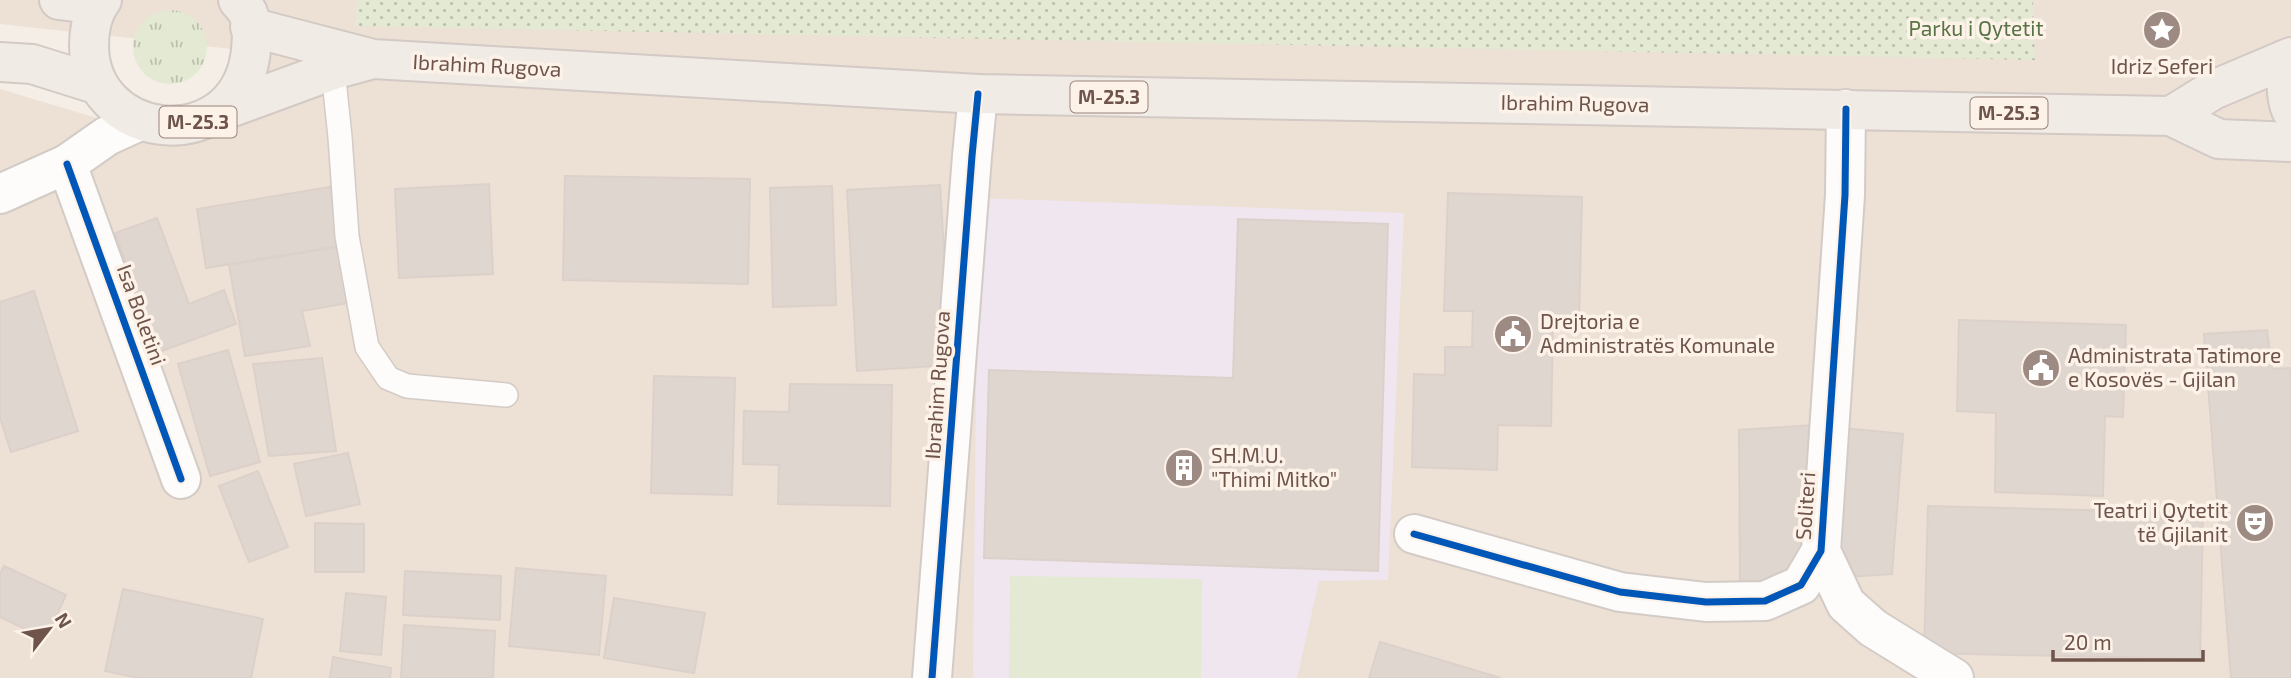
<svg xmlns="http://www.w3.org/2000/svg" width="2291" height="678" viewBox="0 0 2291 678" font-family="'Exo 2',sans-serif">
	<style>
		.residential { fill: #ede0d5; fill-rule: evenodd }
		.education { fill: #efe6ef }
		.grass { fill: url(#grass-tufts) }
		.park { fill: url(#park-dots) }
		.garden { fill: #e3e9d3 }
		.building { fill: #e0d6d0; stroke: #dcd1ca; stroke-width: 2 }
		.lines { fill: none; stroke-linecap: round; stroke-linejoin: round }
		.service-casing { stroke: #d3cbc6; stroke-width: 26 }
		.minor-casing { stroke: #d3cbc6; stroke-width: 42 }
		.tertiary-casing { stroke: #d3cbc6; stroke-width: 42 }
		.primary-casing { stroke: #d3c9c5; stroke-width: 42 }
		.service { stroke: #fdfcfb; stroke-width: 23 }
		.minor { stroke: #fdfcfb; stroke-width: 38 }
		.tertiary { stroke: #fdfcfb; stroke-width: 38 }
		.primary { stroke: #f0ebe4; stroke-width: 38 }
		.cycleway-casing { stroke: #fdf2e8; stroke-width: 11 }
		.cycleway { stroke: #0057b8; stroke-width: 7 }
		.labels { text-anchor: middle; stroke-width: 7; stroke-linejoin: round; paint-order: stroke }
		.shield { fill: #fdf2e8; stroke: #99837a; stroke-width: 2 }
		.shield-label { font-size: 19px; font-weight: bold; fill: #6e544b }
		.park-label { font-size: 21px; fill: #587345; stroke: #fdf2e8 }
		.street-label { font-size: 21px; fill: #6e544b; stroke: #fdf2e8 }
		.poi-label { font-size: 21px; fill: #6e544b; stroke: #fdf2e8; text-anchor: start }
	</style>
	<defs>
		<pattern id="grass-tufts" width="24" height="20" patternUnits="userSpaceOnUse" patternTransform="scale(1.75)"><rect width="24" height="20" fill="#e3e9d3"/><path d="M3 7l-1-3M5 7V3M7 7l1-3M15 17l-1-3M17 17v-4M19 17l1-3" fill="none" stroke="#bcbfad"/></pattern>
		<pattern id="park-dots" width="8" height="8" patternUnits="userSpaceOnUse" patternTransform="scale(1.75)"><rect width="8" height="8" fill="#e3e9d3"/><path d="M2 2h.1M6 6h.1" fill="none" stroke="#bcbfad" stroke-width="1.8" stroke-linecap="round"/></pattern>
	</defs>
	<rect width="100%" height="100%" fill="#f4eee7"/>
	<path class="residential" d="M 0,0 L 2291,0 L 2291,678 L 0,678 L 0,89 L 110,122 L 138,119 L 215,137 L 243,116 L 232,49 L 0,24 ZM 623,98 L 1800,121 L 1609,121 Z"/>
	<path class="education" d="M 978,198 L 1404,213 L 1388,580 L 1319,581 L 1297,678 L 973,678 Z"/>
	<path class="grass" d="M133 47a37 37 0 1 1 74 0a37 37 0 1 1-74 0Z"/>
	<path class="park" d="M 357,0 L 2033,0 L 2035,60 L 355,26 Z"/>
	<path class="garden" d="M 1010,576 L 1202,579 L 1201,678 L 1009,678 Z"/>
	<path class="building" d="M 565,176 L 750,179 L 748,284 L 563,280 Z
		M 489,184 L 493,274 L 399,278 L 395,189 Z
		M 940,185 L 951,365 L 857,371 L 847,190 Z
		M 832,186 L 836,305 L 773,307 L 770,188 Z
		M 330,187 L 339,246 L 206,268 L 197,209 Z
		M 1448,193 L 1582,197 L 1579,322 L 1553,321 L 1551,426 L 1498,425 L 1497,470 L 1412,467 L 1414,374 L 1445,375 L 1445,347 L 1472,347 L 1473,311 L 1444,311 Z
		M 157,218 L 189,304 L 224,290 L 236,324 L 159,352 L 115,233 Z
		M 1238,219 L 1388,224 L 1378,571 L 984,558 L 989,370 L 1233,378 Z
		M 344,246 L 354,302 L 302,311 L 310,346 L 245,356 L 229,265 Z
		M 34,291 L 78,431 L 11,452 L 0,418 L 0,302 Z
		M 1959,320 L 2126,325 L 2123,417 L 2105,416 L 2103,496 L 1995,492 L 1996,413 L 1957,411 Z
		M 2267,330 L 2272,369 L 2291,368 L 2291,678 L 2231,678 L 2204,334 Z
		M 228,350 L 260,462 L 210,476 L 178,364 Z
		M 322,358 L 336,451 L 269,456 L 253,364 Z
		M 654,376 L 735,378 L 732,495 L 651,493 Z
		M 790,384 L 892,385 L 890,506 L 778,504 L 779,465 L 743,464 L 744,411 L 789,412 Z
		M 1814,425 L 1903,434 L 1892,574 L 1740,584 L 1739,430 Z
		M 348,453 L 360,504 L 306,516 L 294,464 Z
		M 258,471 L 288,547 L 249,562 L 219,486 Z
		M 1928,506 L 2203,513 L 2200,659 L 1924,653 Z
		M 315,523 L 364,524 L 364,572 L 315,572 Z
		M 4,566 L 66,595 L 46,639 L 0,617 L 0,574 Z
		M 516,568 L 606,576 L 599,655 L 509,646 Z
		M 405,571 L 501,576 L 500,620 L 403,615 Z
		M 123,589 L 263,619 L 251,678 L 139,678 L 105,671 Z
		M 346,593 L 386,597 L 381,655 L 340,651 Z
		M 614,598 L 705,613 L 694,673 L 604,658 Z
		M 404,625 L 495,631 L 493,678 L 401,678 Z
		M 1380,642 L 1501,678 L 1369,678 Z
		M 333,657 L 391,668 L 390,678 L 330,678 Z"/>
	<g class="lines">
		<defs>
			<path id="service" d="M 333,70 L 340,137 L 347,236 L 367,347 L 388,378 L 407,386 L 506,395"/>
			<path id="minor" d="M 67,164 L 181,479
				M 1414,534 L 1620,592 L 1706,602 L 1765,601 L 1801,585 L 1821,551 L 1845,195 L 1846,109
				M 1821,551 L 1846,604 L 1873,628 L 1954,678
				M 932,678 L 972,156 L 978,94"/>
			<path id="tertiary" d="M 0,194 L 67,164 L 107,136 L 140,121"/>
			<path id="primary" d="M 59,0 L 98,5
				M 102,0 C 92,13 89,30 89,46 C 90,138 223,157 248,67 C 252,52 254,27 248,13 C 246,9 241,4 238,0
				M 250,27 L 373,59 L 978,94 L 2171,116 L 2219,139 L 2291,142
				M 0,62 L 32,64 L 99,85
				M 2291,64 C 2286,79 2285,95 2291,110
				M 216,113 L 333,70 L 373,59
				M 2171,116 L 2213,90 L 2291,57"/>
		</defs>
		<use href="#service" class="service-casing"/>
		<use href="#minor" class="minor-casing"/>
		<use href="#tertiary" class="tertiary-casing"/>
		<use href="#primary" class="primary-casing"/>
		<use href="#service" class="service"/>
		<use href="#minor" class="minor"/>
		<use href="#tertiary" class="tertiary"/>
		<use href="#primary" class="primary"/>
		<defs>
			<path id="cycleway" d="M 67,164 L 181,479
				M 1414,534 L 1620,592 L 1706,602 L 1765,601 L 1801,585 L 1821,551 L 1845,195 L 1846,109
				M 932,678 L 972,156 L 978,94"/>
		</defs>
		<use href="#cycleway" class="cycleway-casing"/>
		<use href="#cycleway" class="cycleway"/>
	</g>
	<defs>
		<symbol id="sight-disc" viewBox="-11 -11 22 22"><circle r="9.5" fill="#9d8a82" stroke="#fdf2e8"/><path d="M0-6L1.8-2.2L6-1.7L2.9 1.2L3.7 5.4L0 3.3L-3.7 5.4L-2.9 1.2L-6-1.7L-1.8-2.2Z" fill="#fff"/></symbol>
		<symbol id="civic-disc" viewBox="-11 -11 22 22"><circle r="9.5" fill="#9d8a82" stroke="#fdf2e8"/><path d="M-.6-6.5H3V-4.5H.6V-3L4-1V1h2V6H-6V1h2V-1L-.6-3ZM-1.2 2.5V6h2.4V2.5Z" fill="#fff"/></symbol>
		<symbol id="building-disc" viewBox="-11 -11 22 22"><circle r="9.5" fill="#9d8a82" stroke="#fdf2e8"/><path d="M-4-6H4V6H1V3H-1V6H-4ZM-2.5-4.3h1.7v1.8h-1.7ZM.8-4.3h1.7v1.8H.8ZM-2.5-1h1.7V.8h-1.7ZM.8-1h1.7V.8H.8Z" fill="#fff"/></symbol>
		<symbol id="theatre-disc" viewBox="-11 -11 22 22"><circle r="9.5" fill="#9d8a82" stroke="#fdf2e8"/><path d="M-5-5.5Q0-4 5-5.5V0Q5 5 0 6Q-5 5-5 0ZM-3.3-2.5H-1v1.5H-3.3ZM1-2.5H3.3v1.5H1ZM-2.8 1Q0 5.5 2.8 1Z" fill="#fff"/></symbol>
	</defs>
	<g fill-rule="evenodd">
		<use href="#sight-disc" x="2140" y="8" width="44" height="44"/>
		<use href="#civic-disc" x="1491" y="312" width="44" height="44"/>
		<use href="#civic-disc" x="2019" y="346" width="44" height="44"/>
		<use href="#building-disc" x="1162" y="446" width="44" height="44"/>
		<use href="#theatre-disc" x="2233" y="501" width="44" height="44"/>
	</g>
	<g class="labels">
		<g class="shield">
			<rect x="1070.5" y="81.5" width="77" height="31" rx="5"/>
			<rect x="1970.5" y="97.5" width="77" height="31" rx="5"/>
			<rect x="159.5" y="106.5" width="77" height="31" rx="5"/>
		</g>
		<g class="shield-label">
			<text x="1109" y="104">M-25.3</text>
			<text x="2009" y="120">M-25.3</text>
			<text x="198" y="129">M-25.3</text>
		</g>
		<g class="park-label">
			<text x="1976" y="36">Parku i Qytetit</text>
		</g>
		<g class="street-label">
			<text transform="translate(487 66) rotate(3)" y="7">Ibrahim Rugova</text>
			<text transform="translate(1575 104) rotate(1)" y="7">Ibrahim Rugova</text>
			<text transform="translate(141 315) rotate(70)" y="7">Isa Boletini</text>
			<text transform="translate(938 385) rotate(-86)" y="7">Ibrahim Rugova</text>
			<text transform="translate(1806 506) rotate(-86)" y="7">Soliteri</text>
		</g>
		<g class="poi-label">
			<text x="2162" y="74" text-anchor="middle">Idriz Seferi</text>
			<text x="1540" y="329">Drejtoria e<tspan x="1540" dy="24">Administratës Komunale</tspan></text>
			<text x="2068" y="363">Administrata Tatimore<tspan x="2068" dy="24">e Kosovës - Gjilan</tspan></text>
			<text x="1211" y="463">SH.M.U.<tspan x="1211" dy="24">"Thimi Mitko"</tspan></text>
			<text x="2228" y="518" text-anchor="end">Teatri i Qytetit<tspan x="2228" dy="24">të Gjilanit</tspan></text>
		</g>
	</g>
	<g transform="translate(49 629) rotate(59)" stroke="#fdf2e8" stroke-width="5" paint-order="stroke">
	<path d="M0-5L12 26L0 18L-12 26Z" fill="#6e544b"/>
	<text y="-10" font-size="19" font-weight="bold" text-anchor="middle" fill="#6e544b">N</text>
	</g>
	<path d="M2053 650v10h150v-10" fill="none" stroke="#6e544b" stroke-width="3.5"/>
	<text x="2064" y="650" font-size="21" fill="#6e544b" stroke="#fdf2e8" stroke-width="5" paint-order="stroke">20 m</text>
</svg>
